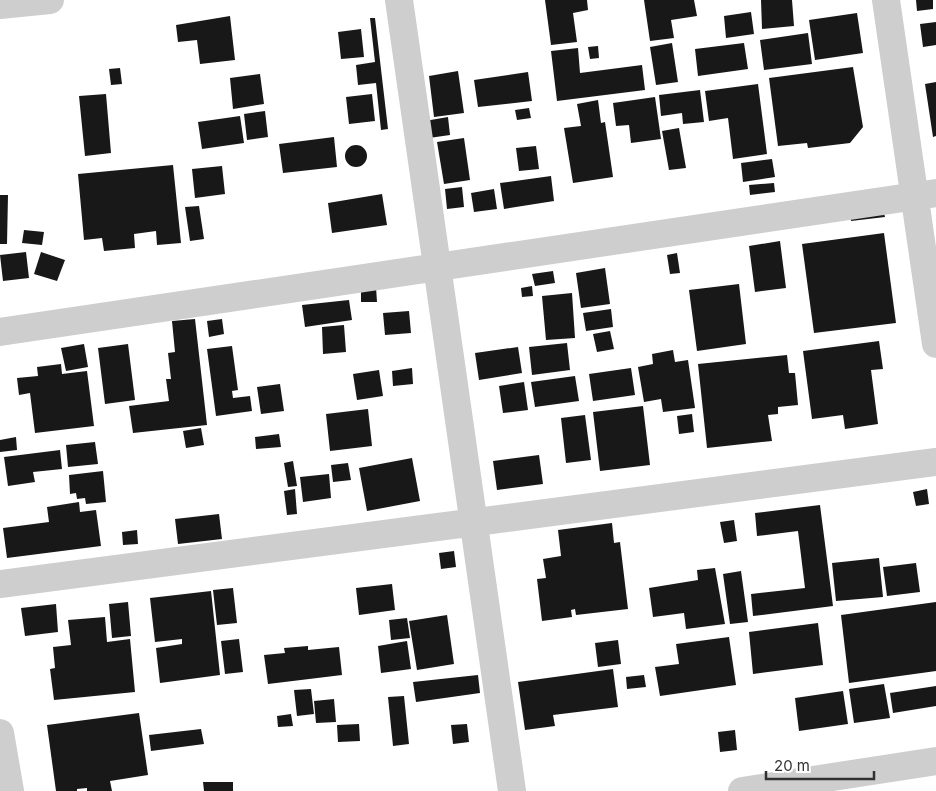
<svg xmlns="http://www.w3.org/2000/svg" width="936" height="791" viewBox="0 0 936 791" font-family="Inter,sans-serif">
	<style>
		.building { fill: #181818 }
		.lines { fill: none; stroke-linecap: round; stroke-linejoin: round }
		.street { stroke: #cecece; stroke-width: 28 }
	</style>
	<rect width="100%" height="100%" fill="#fff"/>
	<path class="building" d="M 545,0 L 587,0 L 588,10 L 573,13 L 577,42 L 551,45 Z
		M 644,0 L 694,0 L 697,16 L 671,20 L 674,38 L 650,41 Z
		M 761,0 L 792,0 L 794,26 L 762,29 Z
		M 916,0 L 933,0 L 933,9 L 917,11 Z
		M 751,12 L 754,34 L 726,38 L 724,16 Z
		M 857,13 L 863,53 L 815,60 L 809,20 Z
		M 230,16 L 235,60 L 200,64 L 197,40 L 178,42 L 176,25 Z
		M 370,18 L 375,18 L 388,129 L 381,130 L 376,83 L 358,85 L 356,65 L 375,62 Z
		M 936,22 L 936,45 L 923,47 L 920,24 Z
		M 361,29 L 364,57 L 341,59 L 338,32 Z
		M 808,33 L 812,64 L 764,70 L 760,40 Z
		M 672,43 L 678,82 L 656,85 L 650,47 Z
		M 744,43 L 748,69 L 698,76 L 695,49 Z
		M 598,46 L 599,58 L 590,59 L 588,47 Z
		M 578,48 L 580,73 L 642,65 L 645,90 L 557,101 L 551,51 Z
		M 853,67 L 863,127 L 850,143 L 808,148 L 807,143 L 778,146 L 769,78 Z
		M 120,68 L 122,84 L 111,85 L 109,69 Z
		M 458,71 L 464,113 L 434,117 L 429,76 Z
		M 528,72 L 532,101 L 478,107 L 474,80 Z
		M 260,74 L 264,104 L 233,109 L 230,78 Z
		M 936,82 L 936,136 L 933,137 L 925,84 Z
		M 758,84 L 767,154 L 733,159 L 728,118 L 709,121 L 705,91 Z
		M 700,90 L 704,122 L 683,124 L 682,113 L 661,116 L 659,95 Z
		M 106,94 L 111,153 L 85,156 L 79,96 Z
		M 372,94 L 375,121 L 349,124 L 346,97 Z
		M 655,97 L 661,139 L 631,143 L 629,125 L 616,126 L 613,103 Z
		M 598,100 L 601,123 L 605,122 L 613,177 L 573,183 L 564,128 L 581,126 L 577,104 Z
		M 529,108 L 531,118 L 517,120 L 515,110 Z
		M 265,111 L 268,137 L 247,140 L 244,114 Z
		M 240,116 L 244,143 L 202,149 L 198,122 Z
		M 448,117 L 450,135 L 422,139 L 419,122 Z
		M 679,128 L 686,168 L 669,170 L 662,131 Z
		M 334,137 L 337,167 L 283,173 L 279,144 Z
		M 464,138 L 470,180 L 444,184 L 437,142 Z
		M345 156a11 11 0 1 1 22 0a11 11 0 1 1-22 0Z
		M 536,146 L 539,169 L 519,171 L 516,148 Z
		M 772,159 L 775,177 L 743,182 L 741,163 Z
		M 173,165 L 181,243 L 157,245 L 156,231 L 134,234 L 135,248 L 104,251 L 102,238 L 84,240 L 78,174 Z
		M 222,166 L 225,194 L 195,198 L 192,169 Z
		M 551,176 L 554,201 L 504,209 L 500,183 Z
		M 774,183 L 775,192 L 750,195 L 749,185 Z
		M 462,187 L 464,207 L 447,209 L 445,189 Z
		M 494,189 L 497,209 L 474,212 L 471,193 Z
		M 382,194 L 387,225 L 332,233 L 328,203 Z
		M 0,195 L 8,195 L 7,244 L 0,244 Z
		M 199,206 L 204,239 L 190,241 L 185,207 Z
		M 883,209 L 885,217 L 851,221 L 850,214 Z
		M 24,230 L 44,232 L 42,245 L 22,243 Z
		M 884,233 L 896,323 L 814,333 L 802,244 Z
		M 780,241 L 786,288 L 755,292 L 749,246 Z
		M 26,252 L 29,278 L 3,281 L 0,255 Z
		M 41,252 L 65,260 L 57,281 L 34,274 Z
		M 677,253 L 680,273 L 670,274 L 667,255 Z
		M 605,268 L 610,304 L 581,308 L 576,273 Z
		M 553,271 L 555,283 L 535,286 L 532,274 Z
		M 739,284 L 746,344 L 697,351 L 689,290 Z
		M 532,286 L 533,296 L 522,297 L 521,288 Z
		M 361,287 L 376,287 L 377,302 L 361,302 Z
		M 572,293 L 575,338 L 546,340 L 542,296 Z
		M 349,300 L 352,320 L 305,327 L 302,305 Z
		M 611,309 L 613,327 L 586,331 L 583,313 Z
		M 409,311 L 411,333 L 385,335 L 383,313 Z
		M 195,319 L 207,425 L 133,433 L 129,406 L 169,401 L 166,379 L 171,379 L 168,353 L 175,352 L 172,321 Z
		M 222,319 L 224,334 L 209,337 L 207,321 Z
		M 344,325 L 346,352 L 323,354 L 322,327 Z
		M 610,331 L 614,349 L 597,352 L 593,334 Z
		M 879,341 L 883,369 L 871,370 L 878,424 L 845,429 L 843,415 L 812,419 L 803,351 Z
		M 567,343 L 570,370 L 532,375 L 529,347 Z
		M 84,344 L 88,367 L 66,371 L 61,348 Z
		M 128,344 L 135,400 L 105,404 L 98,348 Z
		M 232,346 L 238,390 L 232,391 L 233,398 L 250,396 L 252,411 L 216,416 L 207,349 Z
		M 518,347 L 522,373 L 479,380 L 475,353 Z
		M 673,350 L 675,362 L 688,360 L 695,408 L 663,412 L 661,399 L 644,402 L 638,367 L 653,364 L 652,354 Z
		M 787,355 L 789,373 L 795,373 L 798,405 L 778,407 L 778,414 L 768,415 L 772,441 L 707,448 L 698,364 Z
		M 61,364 L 62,374 L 87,371 L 94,426 L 35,433 L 30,393 L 19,395 L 17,378 L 38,376 L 37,367 Z
		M 412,368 L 413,384 L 393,386 L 392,371 Z
		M 631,368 L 635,395 L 593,401 L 589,374 Z
		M 379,370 L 383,396 L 357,400 L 353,374 Z
		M 575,376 L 579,401 L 535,407 L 531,382 Z
		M 524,382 L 528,410 L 503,413 L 499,386 Z
		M 280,384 L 284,411 L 261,414 L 257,387 Z
		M 643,406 L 650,465 L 600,471 L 593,412 Z
		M 368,409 L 372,446 L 330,451 L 326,414 Z
		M 692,414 L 694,432 L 679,434 L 677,416 Z
		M 585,415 L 591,460 L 566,463 L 561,418 Z
		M 201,428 L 204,445 L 186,448 L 183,431 Z
		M 279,434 L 281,447 L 256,449 L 255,437 Z
		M 16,437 L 17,450 L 0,452 L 0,440 Z
		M 95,442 L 98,464 L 68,467 L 66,445 Z
		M 60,450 L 62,469 L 33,472 L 35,482 L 8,486 L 4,457 Z
		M 539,455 L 543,484 L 497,490 L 493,461 Z
		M 412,458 L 420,501 L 367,511 L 359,468 Z
		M 293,461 L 297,486 L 288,487 L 284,463 Z
		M 348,463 L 351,480 L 333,482 L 331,465 Z
		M 103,471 L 106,502 L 86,504 L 85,498 L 77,499 L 76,493 L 70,494 L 69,475 Z
		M 329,474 L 331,498 L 303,502 L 300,477 Z
		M 295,489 L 297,514 L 287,515 L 284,491 Z
		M 927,489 L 929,504 L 916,506 L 913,492 Z
		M 79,502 L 80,512 L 96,510 L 101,546 L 7,558 L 3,528 L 49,522 L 47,507 Z
		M 820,505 L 833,606 L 753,616 L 751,594 L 805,588 L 798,531 L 757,536 L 755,513 Z
		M 219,514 L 222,539 L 178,544 L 175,519 Z
		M 734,520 L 737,541 L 724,543 L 720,522 Z
		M 612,523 L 614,543 L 620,542 L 628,609 L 576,615 L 575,609 L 571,610 L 572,617 L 542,621 L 537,579 L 546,578 L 543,559 L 561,556 L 558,530 Z
		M 137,530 L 138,544 L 123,545 L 122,532 Z
		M 454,551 L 456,567 L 441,569 L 439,553 Z
		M 879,558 L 883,597 L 836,601 L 832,563 Z
		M 916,563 L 920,592 L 887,596 L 883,567 Z
		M 715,568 L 725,624 L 686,629 L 684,613 L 653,617 L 649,588 L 698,580 L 697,570 Z
		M 741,571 L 748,622 L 730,624 L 723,574 Z
		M 392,584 L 395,610 L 359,615 L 356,588 Z
		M 233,588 L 237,623 L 217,625 L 213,590 Z
		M 211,591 L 220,675 L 160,683 L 156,648 L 182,644 L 182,639 L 155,642 L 150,598 Z
		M 128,602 L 131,636 L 112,638 L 109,604 Z
		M 936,602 L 936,671 L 849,683 L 841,615 Z
		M 56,604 L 58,632 L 25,636 L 21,608 Z
		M 447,615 L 454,664 L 417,670 L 409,621 Z
		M 105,617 L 107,642 L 130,639 L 135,692 L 54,700 L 50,669 L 55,668 L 53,647 L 71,645 L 68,620 Z
		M 407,618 L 410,638 L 391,640 L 389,620 Z
		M 818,623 L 823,665 L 753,674 L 749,632 Z
		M 729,637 L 736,685 L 660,696 L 655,667 L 679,664 L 676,644 Z
		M 239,639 L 243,672 L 225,674 L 221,641 Z
		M 618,640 L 621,664 L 598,667 L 595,643 Z
		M 407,641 L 411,669 L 381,673 L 378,646 Z
		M 308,646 L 308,650 L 339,647 L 342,675 L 268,684 L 264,655 L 285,653 L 284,648 Z
		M 613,669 L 618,707 L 553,715 L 555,726 L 525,730 L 518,682 Z
		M 478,675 L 480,693 L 416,702 L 413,682 Z
		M 644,675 L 646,687 L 627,689 L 626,677 Z
		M 884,684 L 890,718 L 854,723 L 849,689 Z
		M 936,686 L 936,706 L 893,713 L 890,693 Z
		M 311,689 L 314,714 L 297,716 L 294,690 Z
		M 843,691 L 848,724 L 799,731 L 795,698 Z
		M 404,696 L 409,744 L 393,746 L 388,697 Z
		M 334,699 L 336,722 L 316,723 L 314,701 Z
		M 139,713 L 148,775 L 110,781 L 112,791 L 87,791 L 87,788 L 77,789 L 77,791 L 56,791 L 47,725 Z
		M 291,714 L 293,726 L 278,727 L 277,716 Z
		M 359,724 L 360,741 L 338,742 L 337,725 Z
		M 467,724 L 469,742 L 453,744 L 451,725 Z
		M 201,729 L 204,744 L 151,751 L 149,735 Z
		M 735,730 L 737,750 L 720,752 L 718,732 Z
		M 203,782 L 233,782 L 233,791 L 204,791 Z"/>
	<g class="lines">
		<path class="street" d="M 399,0 L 512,791
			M 886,0 L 936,344
			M 0,5 L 50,0
			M 0,332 L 936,193
			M 0,584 L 936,462
			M 0,733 L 10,791
			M 742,791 L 936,761"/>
	</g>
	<path d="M766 771v8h108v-8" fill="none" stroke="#313131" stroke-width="2.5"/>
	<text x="774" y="771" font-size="15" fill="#313131" stroke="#ffffff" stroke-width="4" paint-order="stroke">20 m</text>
</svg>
